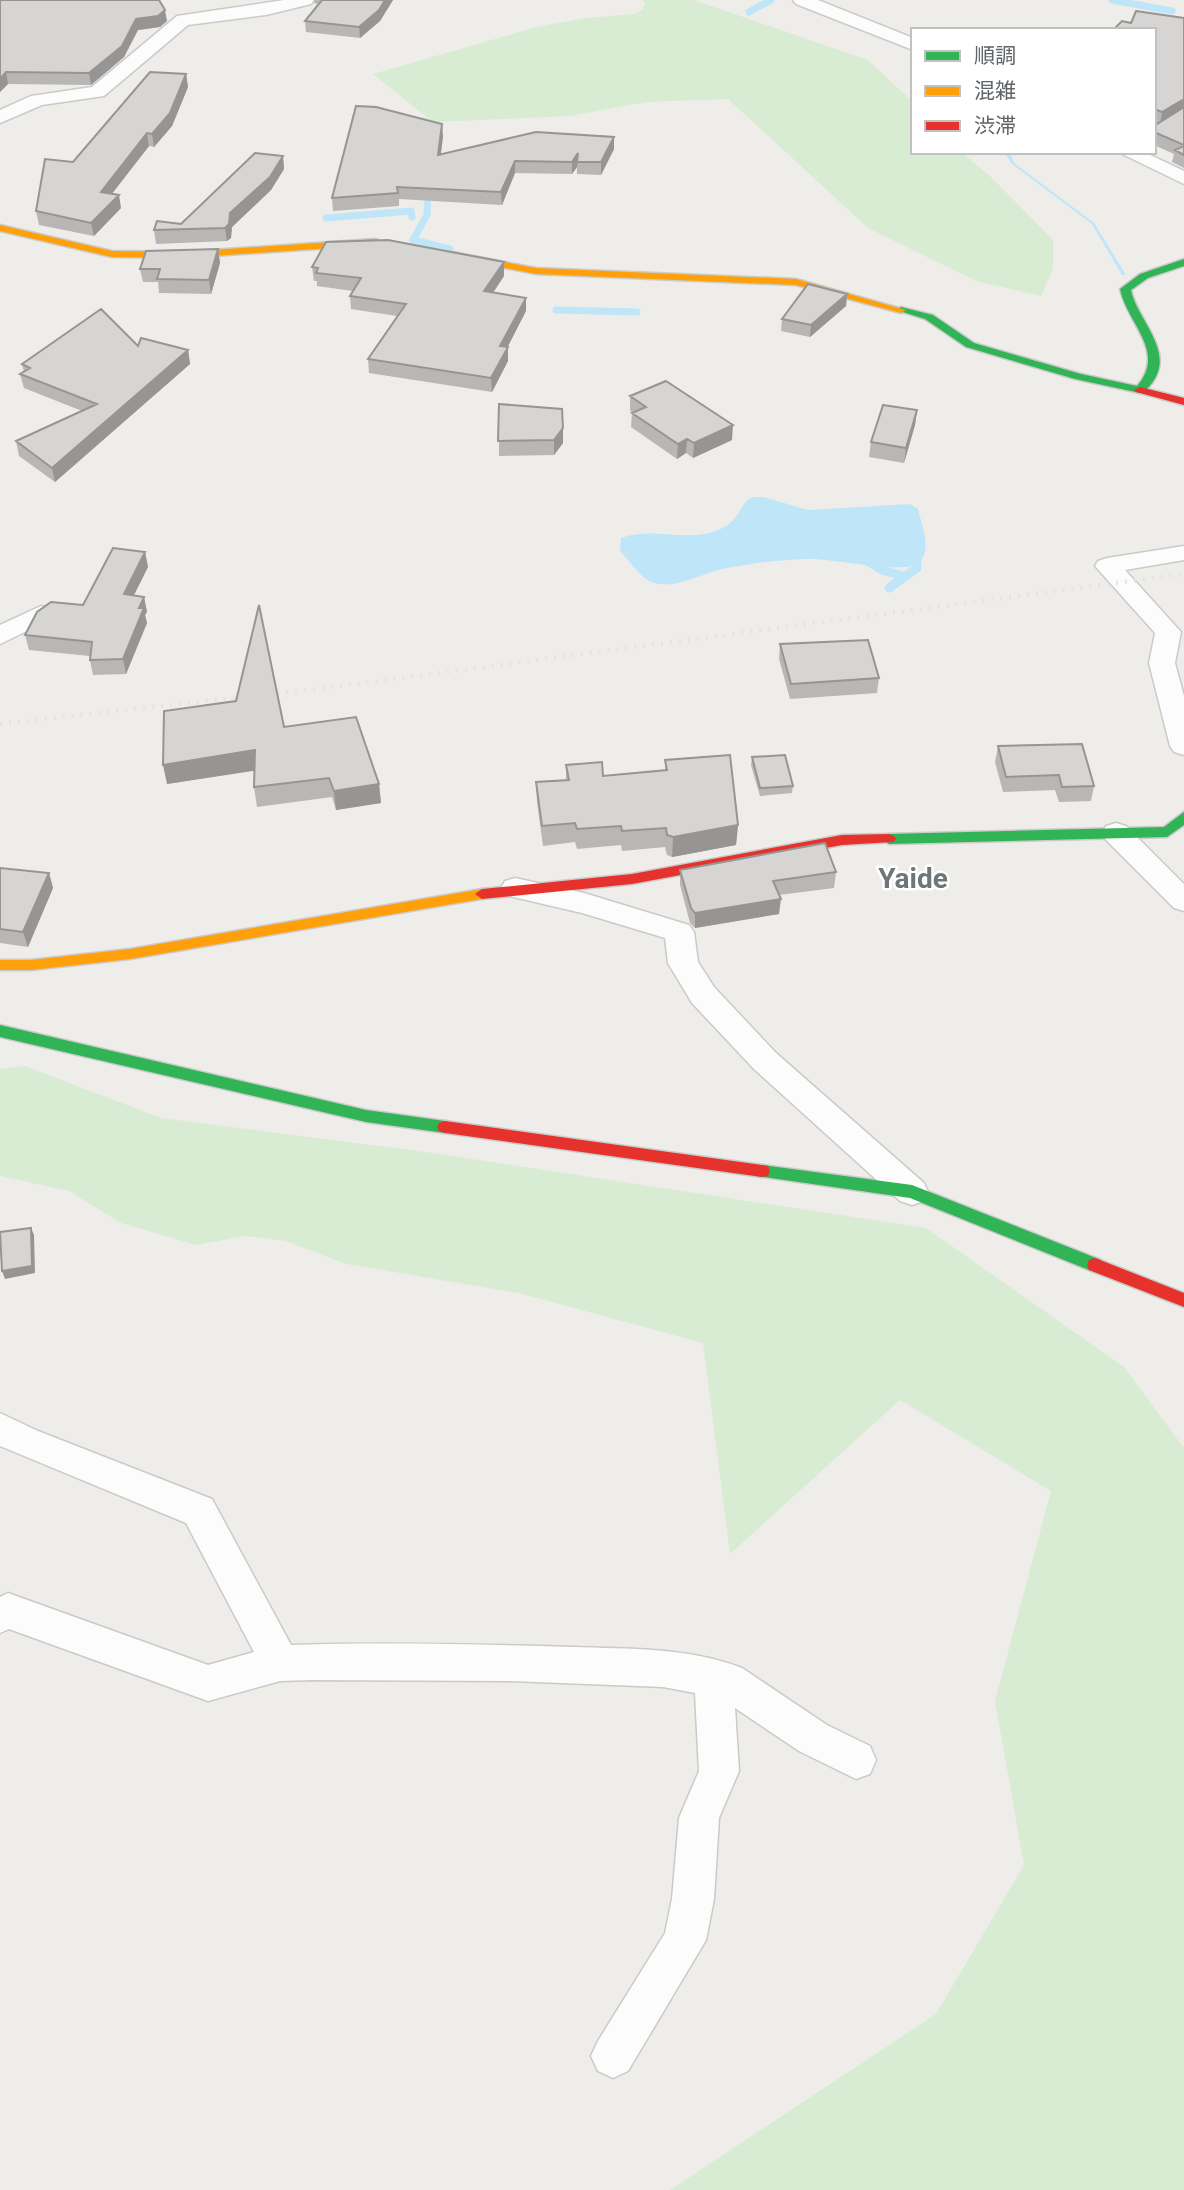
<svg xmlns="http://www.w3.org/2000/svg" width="1184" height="2190" viewBox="0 0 1184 2190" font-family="Roboto,'Noto Sans JP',sans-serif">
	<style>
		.green { fill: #d8ecd3 }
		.water { fill: #bee6f8 }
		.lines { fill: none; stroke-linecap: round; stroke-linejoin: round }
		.stream-far1 { stroke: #bee6f8; stroke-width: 7 }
		.stream { stroke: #bee6f8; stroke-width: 9 }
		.street-casing { stroke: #cacaca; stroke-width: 3 }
		.fast-casing { stroke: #cbcbcb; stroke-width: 3 }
		.slow-casing { stroke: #cbcbcb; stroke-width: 3 }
		.jam-casing { stroke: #cbcbcb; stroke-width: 3 }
		.street { fill: #fcfcfc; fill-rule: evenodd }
		.fast { fill: #30b455; fill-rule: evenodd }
		.slow { fill: #ff9f0a; fill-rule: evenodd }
		.jam { fill: #e5322d; fill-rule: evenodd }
		.rail { stroke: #e3e4e3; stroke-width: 4.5; stroke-dasharray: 2 7; stroke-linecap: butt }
		.wall { fill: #b8b7b5 }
		.shaded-wall { fill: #969594 }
		.building { fill: #d6d5d3; stroke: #969594; stroke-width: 2 }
		.labels { text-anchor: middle; stroke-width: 5; stroke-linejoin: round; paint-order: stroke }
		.quarter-label { font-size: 28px; font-weight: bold; fill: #6e767a; stroke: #fff }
	</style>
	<rect width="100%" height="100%" fill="#eeede9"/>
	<path class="green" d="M 642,0 L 694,0 L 868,60 L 913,102 L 913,152 L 961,152 L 991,177 L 1053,240 L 1053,269 L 1041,296 L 976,281 L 868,228 L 728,99 L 646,102 L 570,116 L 433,122 L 373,74 L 537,27 L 586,18 L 634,14 L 643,10 L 645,3 Z
		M 25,1066 L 161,1118 L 426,1152 L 926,1228 L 1124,1367 L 1184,1448 L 1184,2190 L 670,2190 L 936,2014 L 1024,1865 L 995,1701 L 1051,1491 L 900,1400 L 730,1554 L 703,1343 L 519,1293 L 346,1264 L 286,1241 L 245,1236 L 196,1245 L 121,1223 L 69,1191 L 0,1176 L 0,1069 Z"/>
	<path class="water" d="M 1004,152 L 1010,152 L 1014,163 L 1094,223 L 1126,275 L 1122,275 L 1092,224 L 1012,164 Z
		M 752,497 L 763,497 L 808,510 L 910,504 L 918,509 C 921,524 934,553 917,564 C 904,574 830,558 807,559 C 779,560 750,563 722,569 C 701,574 676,589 655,583 C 641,580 630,561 620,551 L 621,538 C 653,526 687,543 718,530 C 741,521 739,504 752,497 Z"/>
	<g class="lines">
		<path class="stream-far1" d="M 1112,0 L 1172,11
			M 749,12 L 771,0
			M 428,188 L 427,215 L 413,240 L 450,249
			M 326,218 L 411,211 L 412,217
			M 556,310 L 637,312"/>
		<path class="stream" d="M 861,557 L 882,570 L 903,576
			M 889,588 L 917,568 L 916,551"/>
		<defs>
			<path id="street" d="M 284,0 L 314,0 L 311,4 L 266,15 L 188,25 L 104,96 L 42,105 L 0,123 L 0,110 L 31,96 L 92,87 L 177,16 Z
				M 793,0 L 818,0 L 913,38 L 913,50 L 796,4 Z
				M 1118,152 L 1144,152 L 1184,171 L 1184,184 Z
				M 1184,546 L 1184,560 L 1125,570 L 1181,632 L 1175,663 L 1184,696 L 1184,755 L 1174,752 L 1170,746 L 1149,663 L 1155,633 L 1095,566 L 1098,561 L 1107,558 Z
				M 41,606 L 50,608 L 54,614 L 50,620 L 0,644 L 0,625 Z
				M 1116,823 L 1126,826 L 1184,884 L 1184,911 L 1174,908 L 1106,840 L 1102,833 L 1106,826 Z
				M 515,878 L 584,893 L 689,925 L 694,932 L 698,962 L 714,987 L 776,1053 L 924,1183 L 928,1192 L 924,1201 L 912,1205 L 900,1201 L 754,1069 L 692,1003 L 668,963 L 665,938 L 582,913 L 505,895 L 501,888 L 505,881 Z
				M 0,1413 L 38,1431 L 212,1499 L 291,1645 C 385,1642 479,1644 573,1647 C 629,1649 689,1647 742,1668 L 827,1725 L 870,1746 L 876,1760 L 870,1774 L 856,1779 L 799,1751 L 735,1708 L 739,1771 L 719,1818 L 714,1899 L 706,1940 L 628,2071 L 613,2078 L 598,2071 L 591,2056 L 598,2041 L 665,1933 L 672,1899 L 679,1818 L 699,1771 L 695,1693 L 663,1687 L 511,1681 L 312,1680 L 280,1681 L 208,1701 L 9,1629 L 0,1633 L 0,1597 L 8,1593 L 208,1665 L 254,1652 L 186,1523 L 0,1446 Z"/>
			<path id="fast" d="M 1184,259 L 1184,266 L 1148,278 L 1131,290 C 1137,320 1176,351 1152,383 C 1148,388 1146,391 1140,393 L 1075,379 L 966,347 L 925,319 L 896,310 L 901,307 L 933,315 L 974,343 L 1081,374 L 1137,386 C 1167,351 1127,324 1120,289 L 1140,274 Z
				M 1184,812 L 1184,825 L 1167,837 L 889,844 L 882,839 L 889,834 L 1164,827 Z
				M 0,1025 L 366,1110 L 445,1121 L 451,1123 L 453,1127 L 451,1131 L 445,1133 L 366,1122 L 0,1037 Z
				M 762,1165 L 912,1185 L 1101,1260 L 1103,1265 L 1101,1270 L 1095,1272 L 1089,1270 L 910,1198 L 756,1176 L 754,1171 L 756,1166 Z"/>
			<path id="slow" d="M 0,225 L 112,251 L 182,252 L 376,239 L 381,242 L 376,245 L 182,258 L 112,257 L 0,231 Z
				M 452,252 L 536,268 L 796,279 L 906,310 L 901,313 L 796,285 L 536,274 L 448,257 L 448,253 Z
				M 482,889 L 487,890 L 489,894 L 487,898 L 130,959 L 31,970 L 0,970 L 0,960 L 31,960 L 130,949 Z"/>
			<path id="jam" d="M 1140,387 L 1184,398 L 1184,405 L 1136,392 L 1134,390 Z
				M 889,834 L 894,836 L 896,839 L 894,842 L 842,845 L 632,884 L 482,899 L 475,894 L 482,889 L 632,874 L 842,835 Z
				M 445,1121 L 762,1165 L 768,1166 L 770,1171 L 768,1176 L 762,1177 L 445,1133 L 439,1131 L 437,1127 L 439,1123 Z
				M 1095,1258 L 1184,1293 L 1184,1307 L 1089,1270 L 1087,1265 L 1089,1260 Z"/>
		</defs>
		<use href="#street" class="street-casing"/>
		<use href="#fast" class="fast-casing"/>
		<use href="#slow" class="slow-casing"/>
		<use href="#jam" class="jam-casing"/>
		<use href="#street" class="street"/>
		<use href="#fast" class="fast"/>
		<use href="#slow" class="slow"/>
		<use href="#jam" class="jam"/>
		<path class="rail" d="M 0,724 L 349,685 L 1184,574"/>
	</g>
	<path class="wall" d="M 0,0 L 166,0 L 159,0 L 167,21 L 160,27 L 138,30 L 124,57 L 91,85 L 8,84 L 0,92 Z
		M 314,0 L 393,0 L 380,21 L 360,38 L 306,32 L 305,21 L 320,3 L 315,4 Z
		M 1184,18 L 1184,168 L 1172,162 L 1174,154 L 1154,145 L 1154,126 L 1158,123 L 1154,122 L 1154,30 L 1131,23 Z
		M 186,74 L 188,87 L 172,126 L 154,147 L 149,146 L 112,194 L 121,208 L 94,236 L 39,225 L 36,211 L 73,162 Z
		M 443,136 L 441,154 L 614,149 L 601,175 L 577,174 L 577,167 L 572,174 L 515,173 L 502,205 L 399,199 L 399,206 L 333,211 L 332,198 Z
		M 283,156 L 284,169 L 271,190 L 232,227 L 231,238 L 227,241 L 156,244 L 154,230 L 181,224 Z
		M 218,249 L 220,263 L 211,294 L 159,293 L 158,282 L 143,282 L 140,269 Z
		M 504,262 L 504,276 L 493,292 L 526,298 L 526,311 L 507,347 L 508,361 L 492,392 L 369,373 L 368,359 L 397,316 L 351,309 L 350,296 L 353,291 L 317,286 L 317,281 L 314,281 L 312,267 Z
		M 847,294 L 846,306 L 810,337 L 781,331 L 782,319 Z
		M 138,346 L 188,350 L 190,364 L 55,482 L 19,456 L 16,441 L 82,411 L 24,388 L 20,374 L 24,372 L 22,364 Z
		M 630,396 L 732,440 L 693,458 L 686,453 L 677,459 L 631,427 L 632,413 L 633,412 L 630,411 Z
		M 499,404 L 563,443 L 554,455 L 499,456 Z
		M 917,410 L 915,425 L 904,463 L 869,457 L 871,442 Z
		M 145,552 L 148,567 L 134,595 L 144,597 L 147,612 L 145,615 L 147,623 L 126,674 L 93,675 L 90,660 L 90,656 L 29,650 L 25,635 L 83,605 Z
		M 780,644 L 879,678 L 877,693 L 790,699 L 779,659 Z
		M 284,727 L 379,784 L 381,803 L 336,810 L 332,797 L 257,807 L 254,787 L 254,770 L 167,784 Z
		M 998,746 L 1094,786 L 1091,801 L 1059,802 L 1055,790 L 1003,792 L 995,762 Z
		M 752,757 L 793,786 L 792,793 L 760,796 L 751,765 Z
		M 665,760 L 738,825 L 736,845 L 672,857 L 667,855 L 665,847 L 622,851 L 621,845 L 577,849 L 575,842 L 543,846 L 537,802 L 536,782 L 566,780 L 566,765 L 603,776 L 665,770 Z
		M 0,868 L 49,873 L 53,888 L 28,947 L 0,943 Z
		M 680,870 L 836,872 L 834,888 L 779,895 L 779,914 L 695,928 L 690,923 L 680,885 Z"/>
	<path class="shaded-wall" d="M 385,0 L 393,0 L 380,21 L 360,38 L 359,27 Z
		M 165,10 L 167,21 L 160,27 L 138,30 L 124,57 L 91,85 L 89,73 L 136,19 Z
		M 6,72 L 8,84 L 0,92 L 0,79 Z
		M 186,74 L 188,87 L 172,126 L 154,147 L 152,134 Z
		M 1184,99 L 1184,109 L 1160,124 L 1162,112 Z
		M 442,124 L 443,136 L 439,167 L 438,155 Z
		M 147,133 L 149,146 L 103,205 L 101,192 Z
		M 614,137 L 614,149 L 601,175 L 601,162 Z
		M 578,153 L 577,167 L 572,174 L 572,162 Z
		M 283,156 L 284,169 L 271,190 L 232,227 L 231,238 L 227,241 L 225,228 L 230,213 Z
		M 515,161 L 515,173 L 502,205 L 501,192 Z
		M 119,195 L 121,208 L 94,236 L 91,223 Z
		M 218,249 L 220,263 L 211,294 L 209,280 Z
		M 504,262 L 504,276 L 485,305 L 484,291 Z
		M 847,294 L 846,306 L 810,337 L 811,325 Z
		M 526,298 L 526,311 L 501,360 L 500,346 Z
		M 508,347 L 508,361 L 492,392 L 491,378 Z
		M 188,350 L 190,364 L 55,482 L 52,468 Z
		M 917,410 L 915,425 L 904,463 L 906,448 Z
		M 733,425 L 732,440 L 693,458 L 694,443 Z
		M 563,428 L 563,443 L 554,455 L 554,440 Z
		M 687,439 L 686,453 L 677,459 L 678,444 Z
		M 145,552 L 148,567 L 127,609 L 124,594 Z
		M 144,597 L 147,612 L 145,615 L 147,623 L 126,674 L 123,659 L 139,608 Z
		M 255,750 L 259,770 L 167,784 L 163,765 Z
		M 379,784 L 381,803 L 336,810 L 334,791 Z
		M 738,825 L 736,845 L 672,857 L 673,837 Z
		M 49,873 L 53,888 L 28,947 L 23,932 Z
		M 781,899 L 779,914 L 695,928 L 695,913 Z
		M 31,1228 L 34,1235 L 35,1273 L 5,1279 L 2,1271 Z"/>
	<path class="building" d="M 0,0 L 159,0 L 165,10 L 158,16 L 136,19 L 122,46 L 89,73 L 6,72 L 0,79 Z
		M 322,0 L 385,0 L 379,10 L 359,27 L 305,21 Z
		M 1136,11 L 1184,18 L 1184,99 L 1162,112 L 1154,109 L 1154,30 L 1113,30 L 1122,21 L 1131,23 Z
		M 150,72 L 186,74 L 170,113 L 152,134 L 147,133 L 101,192 L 119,195 L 91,223 L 36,211 L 45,159 L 73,162 Z
		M 356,106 L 376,107 L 442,124 L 438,155 L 536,132 L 614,137 L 601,162 L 577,162 L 578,153 L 572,162 L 515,161 L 501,192 L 397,187 L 398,193 L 332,198 Z
		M 1184,107 L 1184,145 L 1154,132 L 1154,126 Z
		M 1184,146 L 1184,155 L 1175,150 Z
		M 255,153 L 283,156 L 270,177 L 230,213 L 229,224 L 225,228 L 154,230 L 157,221 L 181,224 Z
		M 388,240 L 504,262 L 484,291 L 526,298 L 500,346 L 508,347 L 491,378 L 368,359 L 406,304 L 350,296 L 361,278 L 316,273 L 318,268 L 312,267 L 326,242 Z
		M 218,249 L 209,280 L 157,279 L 160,269 L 140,269 L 146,251 Z
		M 808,284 L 847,294 L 811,325 L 782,319 Z
		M 101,309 L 138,346 L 141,338 L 188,350 L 52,468 L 16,441 L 97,404 L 20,374 L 30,368 L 22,364 Z
		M 666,381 L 733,425 L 694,443 L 687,439 L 678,444 L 632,413 L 646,407 L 630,396 Z
		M 499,404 L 562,409 L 563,428 L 554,440 L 498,441 Z
		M 883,405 L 917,410 L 906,448 L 871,442 Z
		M 113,548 L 145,552 L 124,594 L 144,597 L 139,608 L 144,608 L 123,659 L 90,660 L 92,642 L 25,635 L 37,612 L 51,602 L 83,605 Z
		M 259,605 L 284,727 L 356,717 L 379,784 L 334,791 L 329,778 L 254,787 L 255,750 L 163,765 L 164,711 L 236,701 Z
		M 868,640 L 879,678 L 791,684 L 780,644 Z
		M 1082,744 L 1094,786 L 1062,787 L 1059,775 L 1006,777 L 998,746 Z
		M 730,755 L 738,825 L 673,837 L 667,835 L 666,828 L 622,831 L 621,826 L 577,829 L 575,823 L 542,826 L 536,782 L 569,780 L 566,765 L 602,762 L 603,776 L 667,770 L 665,760 Z
		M 785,755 L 793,786 L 760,788 L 752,757 Z
		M 825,843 L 836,872 L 773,881 L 781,899 L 695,913 L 691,908 L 680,870 Z
		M 0,868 L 49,873 L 23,932 L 0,929 Z
		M 31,1228 L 32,1266 L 2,1271 L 0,1232 Z"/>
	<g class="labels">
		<g class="quarter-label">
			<text x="913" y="888">Yaide</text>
		</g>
	</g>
	<rect x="911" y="28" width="245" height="126" fill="#ffffff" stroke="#bfc1c3" stroke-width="2"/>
	<rect x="925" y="51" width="35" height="10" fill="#30b455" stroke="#bfc1c3" stroke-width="2"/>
	<text x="974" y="63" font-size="21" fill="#5e6468">順調</text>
	<rect x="925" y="86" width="35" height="10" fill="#ff9f0a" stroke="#bfc1c3" stroke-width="2"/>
	<text x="974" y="98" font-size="21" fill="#5e6468">混雑</text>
	<rect x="925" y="121" width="35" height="10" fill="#e5322d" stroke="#bfc1c3" stroke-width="2"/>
	<text x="974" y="133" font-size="21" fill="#5e6468">渋滞</text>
</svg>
